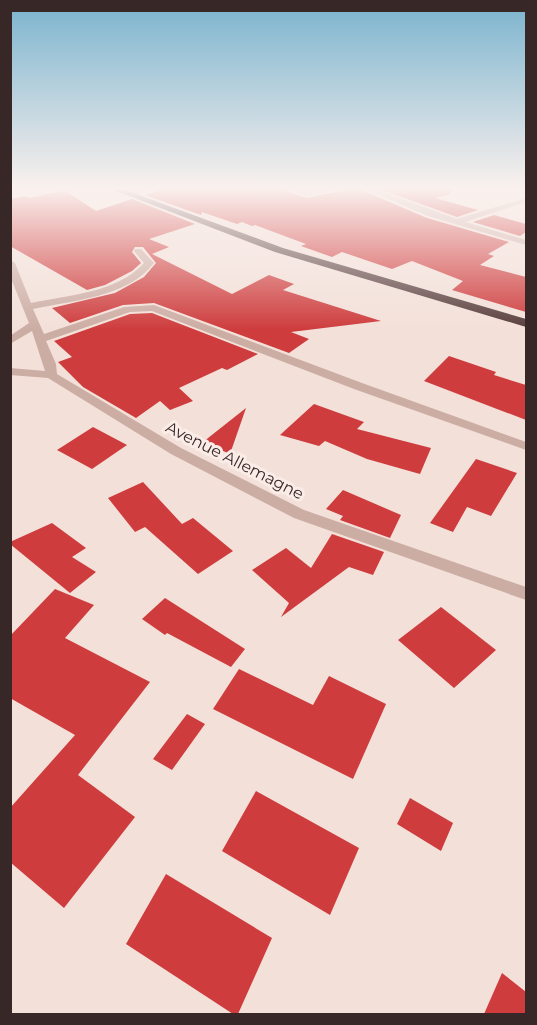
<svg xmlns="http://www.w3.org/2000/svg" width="537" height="1025" viewBox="0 0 537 1025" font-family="Montserrat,sans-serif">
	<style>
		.building { fill: #ce3c3d }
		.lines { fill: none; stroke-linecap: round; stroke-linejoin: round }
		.minor { fill: #ccada4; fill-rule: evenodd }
		.highway { fill: #583e3d; fill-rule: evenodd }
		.labels { text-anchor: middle; stroke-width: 6; stroke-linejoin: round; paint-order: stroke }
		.street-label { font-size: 16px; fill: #372726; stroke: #faece6 }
	</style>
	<rect width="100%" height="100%" fill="#f3e0d9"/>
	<path class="building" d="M 170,187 L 280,187 L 281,189 L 307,198 L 358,187 L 359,189 L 427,218 L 509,242 L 488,254 L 494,256 L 480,265 L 526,277 L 526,312 L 452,290 L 463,281 L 412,261 L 392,269 L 342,252 L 332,257 L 301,246 L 306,244 L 255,225 L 252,226 L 242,222 L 237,224 L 202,212 L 201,215 L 145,195 Z
		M 374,187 L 450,187 L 451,194 L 435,198 L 478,210 L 457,217 Z
		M 64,190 L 96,211 L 132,199 L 195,224 L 149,239 L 169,247 L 152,254 L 232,294 L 269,275 L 294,284 L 283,290 L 381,321 L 291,332 L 309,339 L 289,353 L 154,303 L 123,305 L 70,323 L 52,308 L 115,293 L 144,277 L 156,263 L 143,247 L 135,247 L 132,252 L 141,263 L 132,271 L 105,285 L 87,290 L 10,246 L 10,199 L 26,196 L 29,198 Z
		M 494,215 L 526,224 L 526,232 L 520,236 L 473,222 Z
		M 152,313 L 258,354 L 227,370 L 222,368 L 179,388 L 193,401 L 170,410 L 160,401 L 136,418 L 83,387 L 58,362 L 72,357 L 54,341 L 130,314 Z
		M 449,356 L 496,372 L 494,375 L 526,385 L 526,420 L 424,381 Z
		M 314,404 L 364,422 L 357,429 L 431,448 L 420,474 L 367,459 L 325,441 L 319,446 L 280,435 Z
		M 246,408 L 230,454 L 203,442 Z
		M 93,427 L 127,445 L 92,469 L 57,450 Z
		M 476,459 L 517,473 L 491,516 L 467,507 L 453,532 L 430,523 Z
		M 143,482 L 182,524 L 193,518 L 233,551 L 198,574 L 145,527 L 135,532 L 108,498 Z
		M 343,490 L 401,515 L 390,538 L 340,520 L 343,516 L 326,509 Z
		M 52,523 L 86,548 L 72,557 L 96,572 L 70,593 L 10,544 L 10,542 Z
		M 332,534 L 384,552 L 373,575 L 349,567 L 281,617 L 289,603 L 252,570 L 286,548 L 311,568 Z
		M 55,589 L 94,605 L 65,638 L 150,682 L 78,775 L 135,817 L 64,908 L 10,862 L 10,808 L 75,735 L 10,698 L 10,636 Z
		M 165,598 L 245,649 L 231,667 L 167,633 L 165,635 L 142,619 Z
		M 441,607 L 496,650 L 454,688 L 398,640 Z
		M 239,669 L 313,705 L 329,676 L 386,704 L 353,779 L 213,709 Z
		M 187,714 L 205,724 L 172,770 L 153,759 Z
		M 256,791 L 359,848 L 330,915 L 222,851 Z
		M 410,798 L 453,823 L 441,851 L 397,824 Z
		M 166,874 L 272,938 L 238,1014 L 233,1014 L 126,944 Z
		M 502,973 L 526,992 L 526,1014 L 484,1014 Z"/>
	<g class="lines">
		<path class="minor" d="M 143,187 L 152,187 L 134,196 L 127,194 Z
			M 282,187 C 292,186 301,192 310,191 C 324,190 336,186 349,187 L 307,196 Z
			M 360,187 L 369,187 L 457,219 L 526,198 L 526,202 L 465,222 L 526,240 L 526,245 L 428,216 Z
			M 135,249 L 141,249 L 154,263 C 127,298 73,300 33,309 L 44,334 L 124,307 L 154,305 L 362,383 L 526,442 L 526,450 L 354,389 L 152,311 L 130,312 L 46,341 L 56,364 L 57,374 L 181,448 L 304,510 L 526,587 L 526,600 L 294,518 L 171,454 L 48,378 L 10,375 L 10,368 L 45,371 L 32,331 L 10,344 L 10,336 L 29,323 L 10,276 L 10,260 L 15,263 L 31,303 C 68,295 117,293 144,263 L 134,251 Z"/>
		<path class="highway" d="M 106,187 L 117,187 L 283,248 L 526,319 L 526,327 L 275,252 Z"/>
	</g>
	<linearGradient id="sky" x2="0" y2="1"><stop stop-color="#7ab3ce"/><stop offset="0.57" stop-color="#faf1ee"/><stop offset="1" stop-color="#faf1ee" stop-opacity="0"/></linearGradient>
	<rect width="537" height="330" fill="url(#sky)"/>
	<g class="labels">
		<g class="street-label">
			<text transform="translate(235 460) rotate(27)" y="6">Avenue Allemagne</text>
		</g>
	</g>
	<rect width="537" height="1025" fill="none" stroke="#372726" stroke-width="24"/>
</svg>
